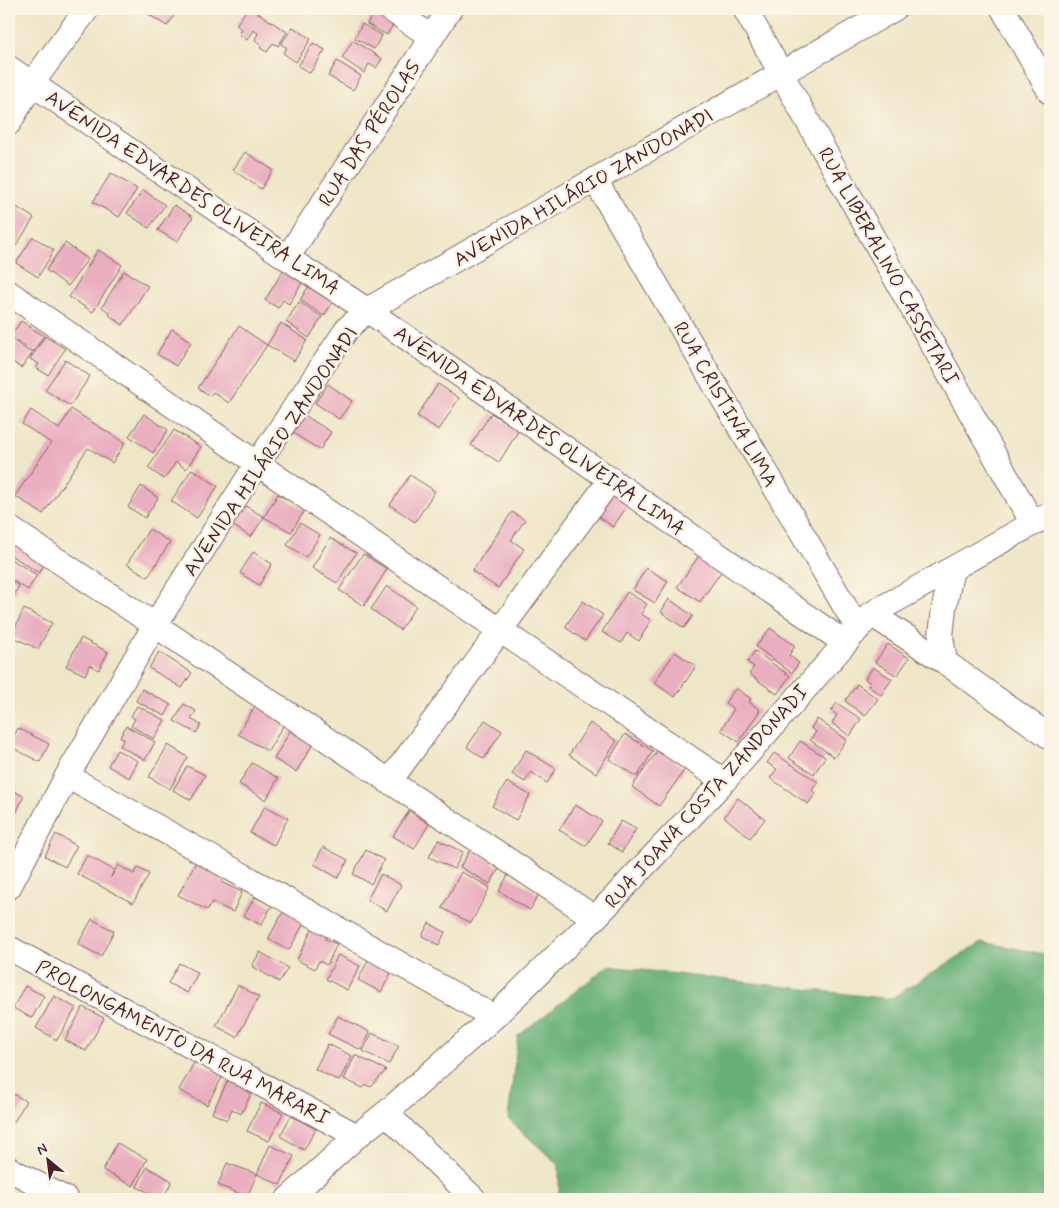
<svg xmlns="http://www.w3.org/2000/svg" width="1059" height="1208" viewBox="0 0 1059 1208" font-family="Mynerve,sans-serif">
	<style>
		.forest { fill: #66af76; stroke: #586750 }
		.building { fill: #e9aec0 }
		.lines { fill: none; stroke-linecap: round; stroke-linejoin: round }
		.minor-casing { stroke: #836562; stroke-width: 26 }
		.minor { stroke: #fff; stroke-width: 24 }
		.labels { text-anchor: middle; stroke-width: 5; stroke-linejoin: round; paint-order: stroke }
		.street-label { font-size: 20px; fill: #4a1f2b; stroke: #fcf5e5 }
	</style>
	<rect width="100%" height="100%" fill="#fcf5e5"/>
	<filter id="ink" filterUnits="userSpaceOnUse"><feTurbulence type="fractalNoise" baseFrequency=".02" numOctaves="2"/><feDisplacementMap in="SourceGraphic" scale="10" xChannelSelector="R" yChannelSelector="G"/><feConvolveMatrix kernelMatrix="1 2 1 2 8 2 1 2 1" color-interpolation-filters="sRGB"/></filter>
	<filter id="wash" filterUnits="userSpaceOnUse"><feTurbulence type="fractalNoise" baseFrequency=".0096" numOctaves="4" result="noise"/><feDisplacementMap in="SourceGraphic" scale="20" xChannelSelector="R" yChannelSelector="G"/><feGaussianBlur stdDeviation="1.12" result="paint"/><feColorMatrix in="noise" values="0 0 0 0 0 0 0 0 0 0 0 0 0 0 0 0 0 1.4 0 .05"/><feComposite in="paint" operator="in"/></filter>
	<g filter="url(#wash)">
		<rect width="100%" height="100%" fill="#ede6c7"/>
		<path class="forest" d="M 982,942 L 1050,955 L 1050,1199 L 559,1199 L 559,1165 L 508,1119 L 518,1036 L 608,966 L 890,999 Z"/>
		<g id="blocks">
			<path class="building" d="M 140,9 L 169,9 L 176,13 L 167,26 Z
				M 247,9 L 252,9 L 287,32 L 278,46 L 273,43 L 267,52 L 260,48 L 262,45 L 255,40 L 258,33 L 253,30 L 247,40 L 239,34 L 242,29 L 236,25 Z
				M 375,9 L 386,9 L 398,16 L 387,35 L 367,24 Z
				M 362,24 L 382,35 L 374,49 L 355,38 Z
				M 293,27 L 311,39 L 296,62 L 283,53 L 287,48 L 281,44 Z
				M 353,40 L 382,59 L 376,68 L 369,64 L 364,73 L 342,58 Z
				M 313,43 L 325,50 L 310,73 L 298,66 Z
				M 337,61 L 361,76 L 353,90 L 328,76 Z
				M 245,152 L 273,170 L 261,189 L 233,170 Z
				M 111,173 L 137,189 L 119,217 L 93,202 Z
				M 143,190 L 165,205 L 149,228 L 127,213 Z
				M 174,205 L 193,217 L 177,242 L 158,230 Z
				M 15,206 L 34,218 L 16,246 L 9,242 L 9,216 Z
				M 33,237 L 54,250 L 38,277 L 16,263 Z
				M 65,243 L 88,259 L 68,286 L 46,270 Z
				M 98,250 L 122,265 L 93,312 L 69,297 Z
				M 286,266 L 305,278 L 289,304 L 283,300 L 278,308 L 265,300 Z
				M 124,271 L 148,286 L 123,325 L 109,315 L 110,313 L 102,307 Z
				M 312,281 L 336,296 L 324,316 L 300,300 Z
				M 299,302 L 322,317 L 309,338 L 286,322 Z
				M 21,321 L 44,336 L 33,352 L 10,337 Z
				M 281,323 L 307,340 L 294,361 L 267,345 Z
				M 239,326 L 267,345 L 229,403 L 213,392 L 210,396 L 198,388 Z
				M 172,329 L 191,342 L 176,366 L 157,354 Z
				M 45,336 L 65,349 L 48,375 L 36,368 L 39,364 L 30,359 Z
				M 9,337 L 32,354 L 21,368 L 9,359 Z
				M 65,360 L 90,376 L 70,406 L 45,390 Z
				M 328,384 L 352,401 L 339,419 L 315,403 Z
				M 438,384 L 459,398 L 439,430 L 417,416 Z
				M 71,409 L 125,443 L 112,463 L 88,448 L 43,514 L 15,496 L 51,443 L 22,424 L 31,410 L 59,429 Z
				M 491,413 L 519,430 L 499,462 L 471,445 Z
				M 144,414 L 168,430 L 153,453 L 129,436 Z
				M 304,415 L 331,432 L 320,450 L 293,433 Z
				M 174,430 L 201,447 L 186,469 L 176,462 L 164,479 L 148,468 Z
				M 192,469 L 218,486 L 197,518 L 171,501 Z
				M 410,475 L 435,491 L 415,522 L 390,505 Z
				M 141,486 L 158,498 L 145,518 L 128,507 Z
				M 613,486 L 632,499 L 613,527 L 594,513 Z
				M 278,494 L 305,510 L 291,532 L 264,517 Z
				M 244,505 L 264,517 L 251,537 L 232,525 Z
				M 512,512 L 525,520 L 511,540 L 524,549 L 498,588 L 472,571 Z
				M 300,523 L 320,535 L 306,557 L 287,545 Z
				M 149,529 L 170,542 L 148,577 L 127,564 Z
				M 9,536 L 49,557 L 39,573 L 9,554 Z
				M 330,538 L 356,553 L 337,583 L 312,568 Z
				M 253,552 L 272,564 L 259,585 L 240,573 Z
				M 701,553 L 723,569 L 700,602 L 677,587 Z
				M 363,554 L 387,569 L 364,606 L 339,590 Z
				M 9,558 L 37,575 L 28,590 L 9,578 Z
				M 646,568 L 668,581 L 655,603 L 633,590 Z
				M 9,580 L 19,586 L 14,595 L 9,592 Z
				M 387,586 L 416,606 L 400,630 L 371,609 Z
				M 627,592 L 647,604 L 641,614 L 651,620 L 639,641 L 627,633 L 621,643 L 602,632 Z
				M 669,599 L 693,616 L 684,628 L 661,612 Z
				M 583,601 L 603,615 L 585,641 L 565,627 Z
				M 24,609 L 52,623 L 38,649 L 11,636 Z
				M 770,628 L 795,646 L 789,655 L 799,663 L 792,673 L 756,647 Z
				M 81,638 L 108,652 L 99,670 L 90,665 L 85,675 L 66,666 Z
				M 888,644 L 909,658 L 897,676 L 875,662 Z
				M 755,651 L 790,676 L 777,694 L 749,674 L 754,667 L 747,662 Z
				M 159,652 L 192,673 L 182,688 L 149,668 Z
				M 675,652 L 696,666 L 675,697 L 654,683 Z
				M 873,667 L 892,679 L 881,695 L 868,686 L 871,683 L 865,679 Z
				M 857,684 L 878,699 L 865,716 L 845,701 Z
				M 736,688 L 751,699 L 749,702 L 760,710 L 739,742 L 721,730 L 734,709 L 725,703 Z
				M 142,689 L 171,705 L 165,716 L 136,701 Z
				M 837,703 L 861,719 L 850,736 L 832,723 L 837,715 L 831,711 Z
				M 184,704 L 196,711 L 191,719 L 201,725 L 196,733 L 174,721 Z
				M 137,706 L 165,720 L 154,739 L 131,726 L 135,719 L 131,716 Z
				M 255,706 L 285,723 L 268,751 L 238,734 Z
				M 817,719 L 847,740 L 834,757 L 810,740 L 816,732 L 811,728 Z
				M 485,720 L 502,731 L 484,759 L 467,747 Z
				M 590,723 L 617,741 L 596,773 L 569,755 Z
				M 126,726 L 155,742 L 145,760 L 120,746 L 124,739 L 120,737 Z
				M 18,728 L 49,744 L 40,762 L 9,746 Z
				M 290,731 L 313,744 L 296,772 L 274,759 Z
				M 625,734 L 653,751 L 637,777 L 609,759 Z
				M 800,741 L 825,757 L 814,774 L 789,758 Z
				M 168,745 L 188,757 L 170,789 L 149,777 Z
				M 117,750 L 138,761 L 129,778 L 108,766 Z
				M 526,750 L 556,769 L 547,783 L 531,772 L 525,782 L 512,774 Z
				M 658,750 L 685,769 L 659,806 L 632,787 Z
				M 774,753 L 818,782 L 812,790 L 816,793 L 808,804 L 770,778 L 777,769 L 767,763 Z
				M 252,763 L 278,778 L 266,800 L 239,784 Z
				M 187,766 L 205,775 L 191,800 L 173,790 Z
				M 507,782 L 530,795 L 516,820 L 492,806 Z
				M 9,789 L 24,796 L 11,823 L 9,823 Z
				M 738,798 L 765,819 L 750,838 L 724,817 Z
				M 575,805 L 602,821 L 586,846 L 559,830 Z
				M 265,806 L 288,818 L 274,845 L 250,833 Z
				M 409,811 L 429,824 L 414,849 L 393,836 Z
				M 621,821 L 636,829 L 622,852 L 608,843 Z
				M 56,834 L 77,846 L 65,867 L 45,856 Z
				M 438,840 L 463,852 L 454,869 L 429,857 Z
				M 323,847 L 348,860 L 338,878 L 314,864 Z
				M 471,849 L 500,867 L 490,884 L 460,867 Z
				M 366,850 L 384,860 L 371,884 L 353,874 Z
				M 87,855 L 114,870 L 111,877 L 118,865 L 134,874 L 138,868 L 149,874 L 133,903 L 77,874 Z
				M 196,862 L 225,876 L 221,882 L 242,892 L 233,912 L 212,902 L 207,910 L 178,895 Z
				M 461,872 L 490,887 L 471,923 L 442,908 Z
				M 381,874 L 401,885 L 387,911 L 367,900 Z
				M 508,875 L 539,894 L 530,910 L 499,891 Z
				M 255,897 L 272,906 L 261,925 L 244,916 Z
				M 287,905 L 308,916 L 289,950 L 268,939 Z
				M 92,919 L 114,931 L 101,956 L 78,944 Z
				M 429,923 L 445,932 L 439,945 L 422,936 Z
				M 314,925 L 329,932 L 325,939 L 337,944 L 327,965 L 319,961 L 315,969 L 297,960 Z
				M 260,952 L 288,968 L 279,982 L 252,966 Z
				M 338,955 L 360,966 L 347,990 L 326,979 Z
				M 369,959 L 392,971 L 381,992 L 358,980 Z
				M 179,963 L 198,973 L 187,993 L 168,983 Z
				M 238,985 L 259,997 L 237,1037 L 216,1026 Z
				M 25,986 L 44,996 L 32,1018 L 13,1008 Z
				M 54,996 L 76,1008 L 57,1040 L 36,1028 Z
				M 83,1007 L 104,1018 L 86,1051 L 65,1040 Z
				M 338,1016 L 370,1032 L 361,1050 L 328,1034 Z
				M 372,1033 L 399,1046 L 389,1064 L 363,1051 Z
				M 328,1044 L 352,1056 L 339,1081 L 315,1069 Z
				M 355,1055 L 386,1070 L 371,1087 L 366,1085 L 363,1088 L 344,1079 Z
				M 195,1061 L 223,1076 L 207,1105 L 179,1090 Z
				M 229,1078 L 253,1090 L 241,1114 L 232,1109 L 227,1120 L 212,1113 Z
				M 9,1092 L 26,1101 L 14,1122 L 9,1120 Z
				M 261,1103 L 283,1113 L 269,1141 L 247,1131 Z
				M 291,1116 L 316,1129 L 304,1150 L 280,1136 Z
				M 117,1143 L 147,1159 L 133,1186 L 103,1170 Z
				M 270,1145 L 294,1156 L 280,1185 L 257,1174 L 247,1197 L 218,1185 L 227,1163 L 257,1174 Z
				M 147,1167 L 172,1181 L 163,1199 L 137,1187 Z"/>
		</g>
	</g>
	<g filter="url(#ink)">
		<use href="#blocks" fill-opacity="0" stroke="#836562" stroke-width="1"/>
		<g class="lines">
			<defs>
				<path id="minor" d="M 390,9 L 432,37
					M 745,9 L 1033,524
					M 1003,9 L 1050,92
					M 9,68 L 287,258 L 367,310 L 845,643
					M 9,123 L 32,83 L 87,9
					M 595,180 L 858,629
					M 287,258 L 450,9
					M 9,293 L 501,631 L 724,781
					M 9,528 L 595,918
					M 871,614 L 945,662 L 1050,737
					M 945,662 L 941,636 L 944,608 L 952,569
					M 67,776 L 494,1017
					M 389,782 L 611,479
					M 9,887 L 67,776 L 155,625 L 257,464 L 347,329 L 367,310 L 894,9
					M 9,948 L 357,1136
					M 386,1113 L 474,1199
					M 9,1169 L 66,1199
					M 288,1199 L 357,1136 L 386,1113 L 494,1017 L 595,918 L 724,781 L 871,614 L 1050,514"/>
			</defs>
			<use href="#minor" class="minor-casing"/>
			<use href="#minor" class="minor"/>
		</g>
	</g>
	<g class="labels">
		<g class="street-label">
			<text transform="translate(369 133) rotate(-57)" y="7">RUA DAS PÉROLAS</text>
			<text transform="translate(583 187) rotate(-30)" y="7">AVENIDA HILÁRIO ZANDONADI</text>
			<text transform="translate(193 192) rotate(34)" y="7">AVENIDA EDVARDES OLIVEIRA LIMA</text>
			<text transform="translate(889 266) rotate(61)" y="7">RUA LIBERALINO CASSETARI</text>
			<text transform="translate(726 404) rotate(60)" y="7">RUA CRISTINA LIMA</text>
			<text transform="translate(540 430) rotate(35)" y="7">AVENIDA EDVARDES OLIVEIRA LIMA</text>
			<text transform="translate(270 451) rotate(-56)" y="7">AVENIDA HILÁRIO ZANDONADI</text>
			<text transform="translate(706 796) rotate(-48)" y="7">RUA JOANA COSTA ZANDONADI</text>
			<text transform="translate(183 1042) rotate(28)" y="7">PROLONGAMENTO DA RUA MARARI</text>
		</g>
	</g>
	<rect width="1059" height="1208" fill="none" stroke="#fcf5e5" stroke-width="30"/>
	<g transform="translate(48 1160) rotate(331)" stroke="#fcf5e5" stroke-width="4" paint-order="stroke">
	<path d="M0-4L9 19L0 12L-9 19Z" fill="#4a1f2b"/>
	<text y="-8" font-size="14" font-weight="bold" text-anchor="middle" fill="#4a1f2b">N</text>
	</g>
</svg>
